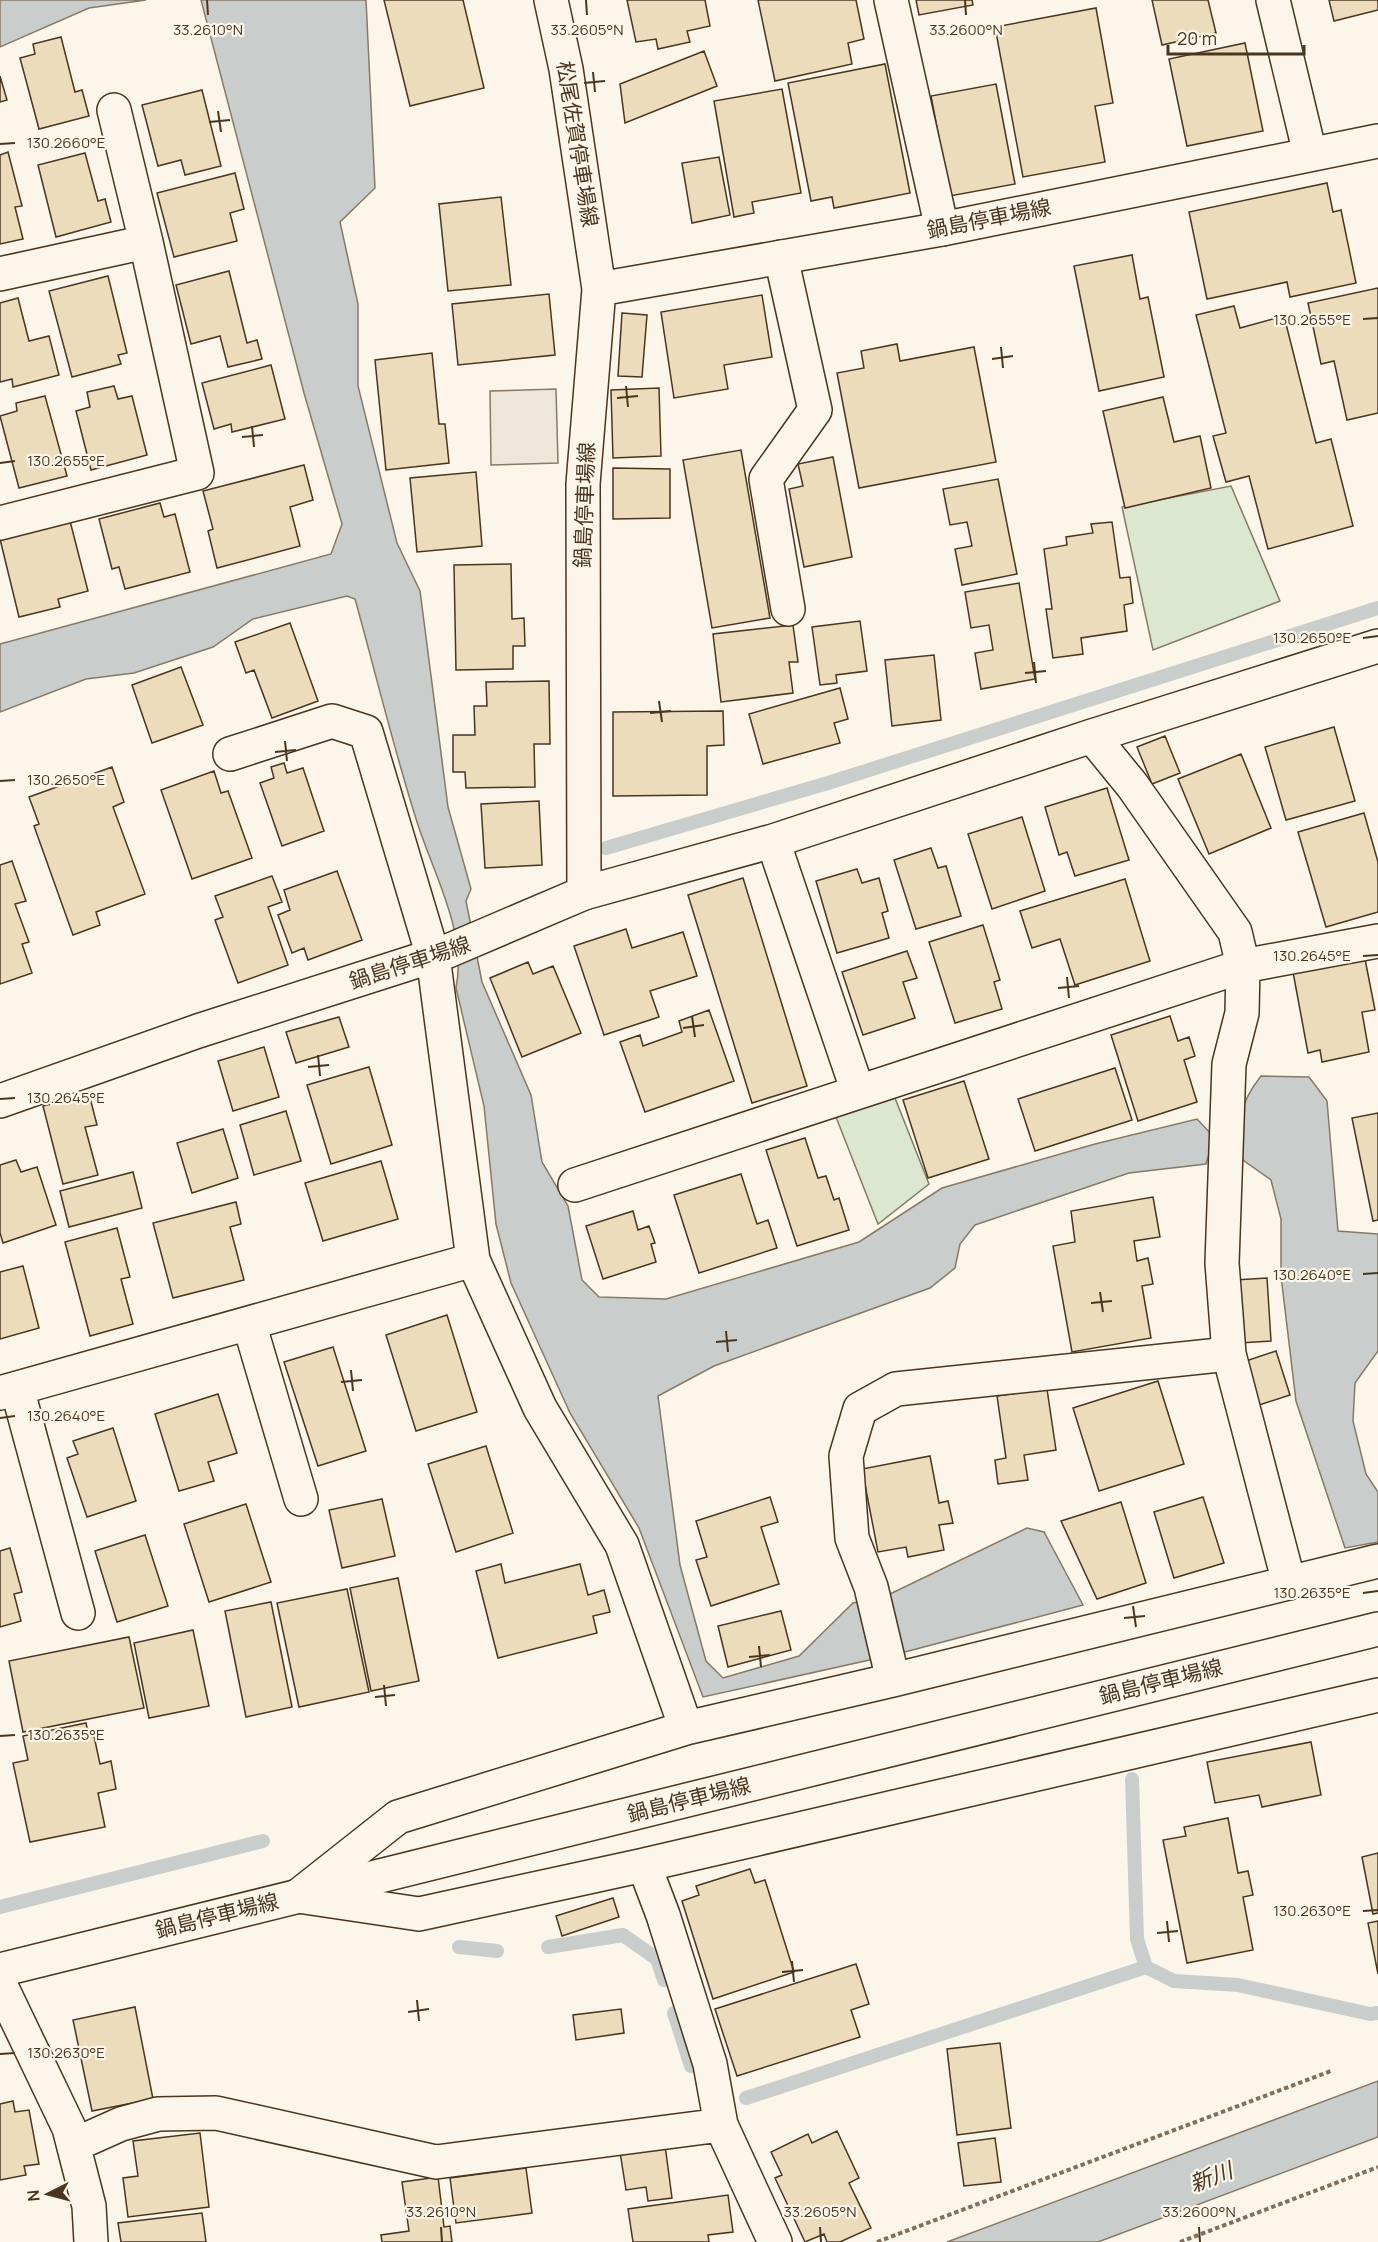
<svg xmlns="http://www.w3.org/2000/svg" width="1378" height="2242" viewBox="0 0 1378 2242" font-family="Manrope,'Noto Sans JP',sans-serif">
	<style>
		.green { fill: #dce7d0; stroke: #887966; stroke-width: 1.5 }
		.parking { fill: #ede7d9; stroke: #887966; stroke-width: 1.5 }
		.water { fill: #c9cecd; stroke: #887966; stroke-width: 1.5 }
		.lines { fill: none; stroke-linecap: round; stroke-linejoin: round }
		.stream { stroke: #c9cecd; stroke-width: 14 }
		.building { fill: #ecdcbc; stroke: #4a3520; stroke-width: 1.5 }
		.minor-casing { stroke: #4a3520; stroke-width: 36 }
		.major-casing { stroke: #4a3520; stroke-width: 36 }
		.path { stroke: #7f6f5c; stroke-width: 4; stroke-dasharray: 4.5 3; stroke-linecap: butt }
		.minor { stroke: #fbf6e9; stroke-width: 33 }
		.major { stroke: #fbf6e9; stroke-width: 33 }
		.ticks { fill: none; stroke: #4a3520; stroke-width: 2 }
		.labels { text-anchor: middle; stroke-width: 4.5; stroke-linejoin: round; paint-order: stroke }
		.street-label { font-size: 21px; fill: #4a3520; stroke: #fbf6e9 }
		.water-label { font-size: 22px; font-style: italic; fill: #4a3520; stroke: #fbf6e9 }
		.ticks-label { font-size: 15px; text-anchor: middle; fill: #4a3520; stroke: #fbf6e9; stroke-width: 4.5; stroke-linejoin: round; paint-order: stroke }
	</style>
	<rect width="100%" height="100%" fill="#fbf6e9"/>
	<path class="green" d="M 1231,486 L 1280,601 L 1153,650 L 1122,507 Z
		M 895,1098 L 929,1184 L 878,1224 L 836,1117 Z"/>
	<path class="parking" d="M 556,389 L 558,463 L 491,465 L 490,391 Z"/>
	<path class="water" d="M 0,0 L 146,0 L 89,8 L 0,47 Z
		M 201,0 L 366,0 L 375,188 L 340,222 L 358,304 L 358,386 L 397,543 L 420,591 L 448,807 L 471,889 L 466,901 L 482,982 L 531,1095 L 542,1162 L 568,1206 L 582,1280 L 599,1297 L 666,1299 L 859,1242 L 942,1188 L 1095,1144 L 1197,1119 L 1214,1137 L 1206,1164 L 1129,1173 L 975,1225 L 960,1244 L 955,1268 L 930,1288 L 714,1366 L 658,1396 L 680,1565 L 706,1661 L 723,1678 L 799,1656 L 853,1603 L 890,1594 L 1027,1528 L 1044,1532 L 1083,1605 L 901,1653 L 703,1697 L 639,1528 L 570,1413 L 511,1283 L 496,1224 L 484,1106 L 456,988 C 467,933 435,877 418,825 C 394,751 376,674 355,599 L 347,596 L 253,619 L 213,647 L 134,673 L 86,679 L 0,712 L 0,644 L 331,554 L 342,524 L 304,393 Z
		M 1261,1076 L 1309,1077 L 1327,1101 L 1338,1231 L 1378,1234 L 1378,1351 L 1355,1383 L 1353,1421 L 1366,1474 L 1378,1492 L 1378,1542 L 1345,1548 L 1296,1401 L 1281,1276 L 1281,1219 L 1271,1180 L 1243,1160 C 1235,1125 1239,1104 1261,1076 Z
		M 1378,2081 L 1378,2137 L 1098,2242 L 947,2242 Z"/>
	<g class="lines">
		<path class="stream" d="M 606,848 L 828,783 L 1378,608
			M 1132,1779 L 1137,1939 L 1146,1967 L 1174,1981 L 1238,1985 L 1370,2014 L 1378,2013
			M 0,1907 L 263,1841
			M 459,1947 L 497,1951
			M 548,1947 L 623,1935 L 657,1959 L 664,1980
			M 674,2013 L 691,2066
			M 746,2098 L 1146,1967"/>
	</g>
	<path class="building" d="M 384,0 L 463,0 L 484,88 L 410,106 Z
		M 627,0 L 705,0 L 710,26 L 687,31 L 690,42 L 658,49 L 656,39 L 636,42 Z
		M 758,0 L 856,0 L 864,39 L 848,43 L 852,64 L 775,81 Z
		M 916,0 L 972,0 L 973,5 L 919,15 Z
		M 1152,0 L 1208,0 L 1216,33 L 1162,45 Z
		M 1329,0 L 1378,0 L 1378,10 L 1334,21 Z
		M 1096,8 L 1113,103 L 1095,106 L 1105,162 L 1023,177 L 995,27 Z
		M 61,37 L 75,92 L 82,90 L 89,116 L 39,129 L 20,58 L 35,54 L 33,44 Z
		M 1245,43 L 1263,131 L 1187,146 L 1169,59 Z
		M 704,51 L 717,86 L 625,123 L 620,84 Z
		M 885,64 L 910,193 L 834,208 L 832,197 L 811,201 L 788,83 Z
		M 0,76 L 7,100 L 0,102 Z
		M 996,84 L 1015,184 L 950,196 L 931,96 Z
		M 782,89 L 801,193 L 752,202 L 754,213 L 734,217 L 714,101 Z
		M 202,90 L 221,166 L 185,175 L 181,160 L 158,166 L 142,105 Z
		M 8,152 L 22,206 L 15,207 L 23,239 L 0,244 L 0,155 Z
		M 85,153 L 98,201 L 105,199 L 111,222 L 56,237 L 38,165 Z
		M 719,157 L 730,215 L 692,223 L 682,163 Z
		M 235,173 L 244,209 L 230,213 L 237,241 L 174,257 L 157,193 Z
		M 1327,183 L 1333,212 L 1341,210 L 1356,283 L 1290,297 L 1287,282 L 1207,299 L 1189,212 Z
		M 501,197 L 511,285 L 448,291 L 439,204 Z
		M 1132,255 L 1140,299 L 1148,297 L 1164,377 L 1099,391 L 1074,266 Z
		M 229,271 L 247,343 L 257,340 L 262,359 L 228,367 L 220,336 L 191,344 L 176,285 Z
		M 108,276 L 127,353 L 118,355 L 121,364 L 72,377 L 49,291 Z
		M 1378,288 L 1378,413 L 1347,420 L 1334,361 L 1321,364 L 1308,303 Z
		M 549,294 L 555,355 L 458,365 L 452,304 Z
		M 762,295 L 772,357 L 724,365 L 728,389 L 674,398 L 661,312 Z
		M 18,298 L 29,341 L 49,336 L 59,375 L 13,387 L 12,379 L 0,382 L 0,303 Z
		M 1234,306 L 1240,328 L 1284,316 L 1316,443 L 1331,439 L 1353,526 L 1268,549 L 1249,476 L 1226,482 L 1213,436 L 1226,433 L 1196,315 Z
		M 622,313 L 647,315 L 642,377 L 618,376 Z
		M 897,344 L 900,361 L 974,347 L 996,462 L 859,488 L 837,373 L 864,368 L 861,351 Z
		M 432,353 L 439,424 L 445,424 L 449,463 L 386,470 L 375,360 Z
		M 271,365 L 285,419 L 232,432 L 231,424 L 214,429 L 202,383 Z
		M 114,386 L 118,399 L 132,396 L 147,455 L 91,470 L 76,411 L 90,407 L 87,392 Z
		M 659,388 L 661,456 L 613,458 L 611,390 Z
		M 45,396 L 67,476 L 19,488 L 0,416 L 17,411 L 16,403 Z
		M 1163,397 L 1174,442 L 1200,436 L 1211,488 L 1125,508 L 1103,411 Z
		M 741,450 L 770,618 L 712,628 L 683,460 Z
		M 833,457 L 852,557 L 804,567 L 789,489 L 803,486 L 798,464 Z
		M 304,465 L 313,500 L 290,507 L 300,546 L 217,568 L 208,531 L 213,529 L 203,491 Z
		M 613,468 L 670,469 L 670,518 L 613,519 Z
		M 476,472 L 482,546 L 417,552 L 410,478 Z
		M 998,479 L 1017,574 L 962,585 L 955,549 L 972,546 L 967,522 L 950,525 L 943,489 Z
		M 160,503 L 164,517 L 175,514 L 190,572 L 125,589 L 119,567 L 112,569 L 99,519 Z
		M 70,521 L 88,591 L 58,599 L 60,607 L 19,617 L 0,539 Z
		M 1112,522 L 1120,578 L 1130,577 L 1133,603 L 1124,605 L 1127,631 L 1081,638 L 1083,654 L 1053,658 L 1046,609 L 1052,609 L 1044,549 L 1067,545 L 1066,537 L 1093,533 L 1091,524 Z
		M 511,564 L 512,619 L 524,618 L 525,646 L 513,646 L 513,669 L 456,670 L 454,565 Z
		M 1019,583 L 1035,679 L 981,689 L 975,653 L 993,650 L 989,625 L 971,628 L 965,592 Z
		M 860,621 L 867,671 L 836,675 L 837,683 L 820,685 L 812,627 Z
		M 290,623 L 318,701 L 272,718 L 254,670 L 246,673 L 235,642 Z
		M 793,625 L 798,662 L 789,662 L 793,693 L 721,702 L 713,634 Z
		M 934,655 L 941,720 L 892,726 L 885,660 Z
		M 181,667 L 203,725 L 152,743 L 132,685 Z
		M 549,681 L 550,744 L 534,744 L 535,787 L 466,788 L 465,772 L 453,772 L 453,735 L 475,735 L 474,706 L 487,706 L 486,682 Z
		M 840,688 L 848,719 L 834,723 L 840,743 L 763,764 L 749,714 Z
		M 723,711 L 724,745 L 707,746 L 707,795 L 613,796 L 613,712 Z
		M 1334,727 L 1355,801 L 1286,820 L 1265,747 Z
		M 1165,736 L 1180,773 L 1152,784 L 1137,747 Z
		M 1241,754 L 1271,828 L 1209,854 L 1178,779 Z
		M 284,763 L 287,773 L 303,768 L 324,831 L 282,846 L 260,783 L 274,778 L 271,767 Z
		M 112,767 L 124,802 L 113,807 L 145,894 L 96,912 L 100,925 L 73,935 L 34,826 L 39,824 L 29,797 Z
		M 214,771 L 221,793 L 228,791 L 252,858 L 192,879 L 161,790 Z
		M 1107,788 L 1129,860 L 1075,876 L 1067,852 L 1059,855 L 1045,807 Z
		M 539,801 L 542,865 L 485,868 L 481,804 Z
		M 1364,813 L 1378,862 L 1378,912 L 1326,927 L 1298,832 Z
		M 1022,817 L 1045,891 L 992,909 L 968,834 Z
		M 931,848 L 938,868 L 946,866 L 961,916 L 916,929 L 894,860 Z
		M 12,861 L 26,901 L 15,904 L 29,942 L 22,944 L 32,973 L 0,984 L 0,865 Z
		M 857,869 L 862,883 L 879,878 L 888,911 L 882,913 L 889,938 L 837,953 L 816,881 Z
		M 337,871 L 362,940 L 308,960 L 304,948 L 292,953 L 278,915 L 290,910 L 284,890 Z
		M 272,876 L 282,902 L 268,907 L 288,965 L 238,983 L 215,920 L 223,917 L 215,896 Z
		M 743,878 L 807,1086 L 752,1103 L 688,895 Z
		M 1125,879 L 1150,961 L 1075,985 L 1060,939 L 1032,948 L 1020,911 Z
		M 983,925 L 1000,980 L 994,982 L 1002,1009 L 955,1023 L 929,942 Z
		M 626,929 L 632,948 L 683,932 L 697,976 L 650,991 L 659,1017 L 604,1035 L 574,946 Z
		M 907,951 L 917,978 L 903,982 L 915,1018 L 863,1035 L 842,972 Z
		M 1365,959 L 1375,1010 L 1362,1012 L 1369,1052 L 1322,1062 L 1320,1050 L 1308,1053 L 1293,972 Z
		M 528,962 L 533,974 L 553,966 L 581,1033 L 522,1057 L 490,978 Z
		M 709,1010 L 734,1081 L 645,1112 L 620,1042 L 640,1035 L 643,1046 L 682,1032 L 679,1021 Z
		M 1170,1016 L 1178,1041 L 1189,1037 L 1195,1056 L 1184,1060 L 1197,1102 L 1138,1121 L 1111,1035 Z
		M 339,1017 L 349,1047 L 296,1063 L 286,1032 Z
		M 264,1047 L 279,1097 L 233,1111 L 218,1061 Z
		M 369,1067 L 392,1145 L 331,1164 L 307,1085 Z
		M 1115,1068 L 1132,1120 L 1035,1151 L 1018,1099 Z
		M 964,1081 L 989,1159 L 928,1178 L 903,1100 Z
		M 89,1094 L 97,1125 L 85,1127 L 98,1175 L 63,1184 L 43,1106 Z
		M 286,1111 L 301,1161 L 254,1175 L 240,1125 Z
		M 1378,1113 L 1378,1220 L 1373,1221 L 1352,1118 Z
		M 223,1129 L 238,1178 L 192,1193 L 177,1143 Z
		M 805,1138 L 818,1178 L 826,1176 L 834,1200 L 839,1198 L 849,1230 L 797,1246 L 766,1150 Z
		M 16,1160 L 21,1172 L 37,1167 L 56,1225 L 3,1243 L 0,1233 L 0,1165 Z
		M 381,1161 L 398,1219 L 323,1241 L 305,1183 Z
		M 133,1172 L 142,1208 L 69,1227 L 60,1191 Z
		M 741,1174 L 757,1224 L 768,1220 L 777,1248 L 699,1273 L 674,1195 Z
		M 1153,1197 L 1160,1237 L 1134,1241 L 1137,1261 L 1148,1258 L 1153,1284 L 1142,1286 L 1151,1338 L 1072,1352 L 1053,1246 L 1075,1242 L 1071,1211 Z
		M 236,1202 L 241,1224 L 230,1227 L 244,1280 L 173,1298 L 153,1223 Z
		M 633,1211 L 638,1230 L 649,1226 L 655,1243 L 651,1244 L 656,1262 L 603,1279 L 586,1226 Z
		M 117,1228 L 130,1277 L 121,1279 L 133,1324 L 90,1336 L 65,1242 Z
		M 23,1266 L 39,1328 L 0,1339 L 0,1272 Z
		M 1267,1278 L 1271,1341 L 1240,1343 L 1235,1280 Z
		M 447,1315 L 477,1412 L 416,1431 L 386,1335 Z
		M 333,1347 L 366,1451 L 318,1466 L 284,1362 Z
		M 1276,1351 L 1290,1395 L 1259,1405 L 1246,1361 Z
		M 1158,1381 L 1184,1464 L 1099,1491 L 1073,1408 Z
		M 1047,1389 L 1056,1450 L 1024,1455 L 1028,1480 L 998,1484 L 995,1460 L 1006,1458 L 997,1396 Z
		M 218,1394 L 237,1453 L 208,1462 L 214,1481 L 179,1491 L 155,1414 Z
		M 113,1428 L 136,1501 L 87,1517 L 67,1458 L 78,1454 L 73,1441 Z
		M 486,1446 L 513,1533 L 456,1552 L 428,1464 Z
		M 930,1456 L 939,1503 L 948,1501 L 953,1523 L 939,1525 L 944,1550 L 908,1557 L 906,1547 L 878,1552 L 862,1469 Z
		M 770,1497 L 778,1522 L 761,1527 L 779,1584 L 711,1606 L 696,1560 L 707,1557 L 696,1521 Z
		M 1203,1497 L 1224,1563 L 1174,1578 L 1154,1512 Z
		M 382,1499 L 395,1556 L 342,1568 L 329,1510 Z
		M 1121,1502 L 1146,1583 L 1097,1599 L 1061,1521 Z
		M 246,1504 L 271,1582 L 209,1602 L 184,1524 Z
		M 145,1535 L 168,1606 L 117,1622 L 95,1551 Z
		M 10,1548 L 22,1592 L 14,1594 L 21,1621 L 0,1627 L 0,1551 Z
		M 501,1564 L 505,1583 L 580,1564 L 588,1595 L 604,1590 L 610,1612 L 593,1616 L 597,1633 L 498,1658 L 476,1571 Z
		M 398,1578 L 419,1681 L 371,1691 L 350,1588 Z
		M 347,1589 L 369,1692 L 299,1707 L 277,1603 Z
		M 271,1602 L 292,1707 L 246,1717 L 225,1611 Z
		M 781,1611 L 791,1650 L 728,1667 L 718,1626 Z
		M 193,1630 L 209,1706 L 149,1718 L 134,1643 Z
		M 129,1637 L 144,1708 L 23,1732 L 9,1661 Z
		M 86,1723 L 89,1737 L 94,1736 L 100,1764 L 111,1761 L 116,1789 L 98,1793 L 105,1827 L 30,1842 L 13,1763 L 28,1760 L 23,1736 Z
		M 1311,1742 L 1321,1795 L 1262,1807 L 1259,1795 L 1215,1803 L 1207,1762 Z
		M 1228,1818 L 1238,1873 L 1248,1871 L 1253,1895 L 1243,1897 L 1253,1950 L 1187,1963 L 1163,1840 L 1186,1836 L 1184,1827 Z
		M 1378,1853 L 1378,1913 L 1373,1914 L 1362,1857 Z
		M 750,1869 L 755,1883 L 765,1880 L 794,1972 L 713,1999 L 682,1901 L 699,1895 L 696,1886 Z
		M 613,1898 L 619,1917 L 562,1936 L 556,1916 Z
		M 1378,1921 L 1378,1974 L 1368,1923 Z
		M 856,1964 L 869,2004 L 851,2010 L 860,2037 L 737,2076 L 715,2009 Z
		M 135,2007 L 153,2099 L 92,2111 L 73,2020 Z
		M 621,2009 L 624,2033 L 576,2040 L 573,2015 Z
		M 1000,2043 L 1011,2128 L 957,2135 L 947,2049 Z
		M 13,2101 L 15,2112 L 29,2110 L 39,2164 L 24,2166 L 26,2175 L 0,2180 L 0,2104 Z
		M 837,2131 L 859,2178 L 849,2183 L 871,2228 L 840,2242 L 827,2242 L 824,2234 L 805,2242 L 775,2178 L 782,2175 L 771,2152 L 808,2134 L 812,2143 Z
		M 200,2133 L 209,2207 L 128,2217 L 123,2178 L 138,2176 L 133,2141 Z
		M 995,2138 L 1001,2182 L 964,2186 L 958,2143 Z
		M 665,2145 L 672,2198 L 648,2201 L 646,2187 L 626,2190 L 620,2152 Z
		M 526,2168 L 532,2213 L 456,2223 L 450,2178 Z
		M 438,2177 L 444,2227 L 450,2226 L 452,2242 L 382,2242 L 381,2235 L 409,2231 L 402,2182 Z
		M 728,2195 L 733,2232 L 708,2235 L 709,2242 L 633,2242 L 628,2209 Z
		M 202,2213 L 206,2242 L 121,2242 L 118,2223 Z"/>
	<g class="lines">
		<defs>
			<path id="minor" d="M 891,0 L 942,229
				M 1273,0 L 1310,154
				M 114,110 L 146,242
				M 781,257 L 815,410 L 766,479 L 788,609
				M 0,274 L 146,242 L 197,473 L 0,523
				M 1092,736 L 1132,785 L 1235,932 L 1243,966 L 1242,1013 L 1229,1064 L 1222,1263 L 1229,1354 L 1289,1583
				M 230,754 L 332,721 L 366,732 L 433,956 L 473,1260 L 540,1408 L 622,1545 L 686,1728 L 398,1817 L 298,1896
				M 773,841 L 858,1092
				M 584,893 L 773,841 L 1092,736 L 1378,646
				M 575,1185 L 1243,966 L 1378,941
				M 249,1323 L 301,1499
				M 17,1388 L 78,1613
				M 0,1393 L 473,1260
				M 893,1680 L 871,1587 L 852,1538 L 846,1456 L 860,1409 L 896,1389 L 1229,1354
				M 686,1728 L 893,1680 L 1378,1561
				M 644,1865 L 1378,1695
				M 298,1896 L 419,1914 L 644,1865 L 663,1915 L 710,2064 L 721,2125 L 775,2242
				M 0,1984 L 69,2128 L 89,2206 L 91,2242
				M 74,2145 L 121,2124 L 158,2114 L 216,2113 L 436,2162 L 721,2125"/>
			<path id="major" d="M 599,289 L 942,229 L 1378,141
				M 0,1101 L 198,1031 L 448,951 L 584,893 L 583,484 L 599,289 L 566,69 L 551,0
				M 0,1970 L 1378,1629"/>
		</defs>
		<use href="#minor" class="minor-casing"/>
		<use href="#major" class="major-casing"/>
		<path class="path" d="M 877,2242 L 1331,2071
			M 1180,2242 L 1378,2167"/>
		<use href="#minor" class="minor"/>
		<use href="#major" class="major"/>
	</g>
	<path class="ticks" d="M 207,0 L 208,15M 586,0 L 587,15M 965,0 L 966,15M 593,72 L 595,92M 584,83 L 605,81M 218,111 L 221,132M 209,122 L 230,120M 0,144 L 15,143M 1363,319 L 1378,318M 1001,347 L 1003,368M 992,359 L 1013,356M 626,386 L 628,407M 617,398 L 638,396M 252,426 L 254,447M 242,437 L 263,435M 0,463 L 15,461M 1363,638 L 1378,636M 1034,662 L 1036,683M 1025,673 L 1046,671M 659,701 L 662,722M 650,713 L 671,711M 285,741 L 287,761M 275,752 L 296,750M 0,781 L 15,780M 1363,956 L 1378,955M 1067,977 L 1069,998M 1058,988 L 1079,986M 692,1016 L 695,1037M 683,1028 L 704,1025M 318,1055 L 320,1076M 308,1067 L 329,1065M 0,1099 L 15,1098M 1363,1274 L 1378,1273M 1100,1292 L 1103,1312M 1091,1303 L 1112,1301M 726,1331 L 728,1352M 716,1342 L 737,1340M 351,1370 L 353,1391M 341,1382 L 362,1380M 0,1418 L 15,1416M 1363,1593 L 1378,1591M 1133,1606 L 1136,1627M 1124,1618 L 1145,1616M 759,1646 L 761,1667M 749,1657 L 770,1655M 384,1685 L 386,1706M 375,1697 L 395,1695M 0,1736 L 15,1735M 1363,1911 L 1378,1910M 1167,1921 L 1169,1942M 1157,1933 L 1178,1931M 792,1961 L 794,1982M 782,1972 L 803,1970M 417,2000 L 419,2021M 408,2012 L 429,2009M 0,2054 L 15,2053M 441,2227 L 442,2242M 820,2227 L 821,2242M 1199,2227 L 1200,2242"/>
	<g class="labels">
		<g class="street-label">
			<text transform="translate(577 144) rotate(81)" y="7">松尾佐賀停車場線</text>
			<text transform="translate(989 219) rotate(-11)" y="7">鍋島停車場線</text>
			<text transform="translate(585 505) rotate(-88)" y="7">鍋島停車場線</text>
			<text transform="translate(410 963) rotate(-18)" y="7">鍋島停車場線</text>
			<text transform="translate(1161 1682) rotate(-14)" y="7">鍋島停車場線</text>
			<text transform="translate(689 1800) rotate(-14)" y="7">鍋島停車場線</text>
			<text transform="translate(217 1916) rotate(-14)" y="7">鍋島停車場線</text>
		</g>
		<g class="water-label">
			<text transform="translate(1211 2177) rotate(-21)" y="8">新川</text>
		</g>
	</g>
	<g class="ticks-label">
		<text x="208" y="35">33.2610°N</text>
		<text x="587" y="35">33.2605°N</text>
		<text x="966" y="35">33.2600°N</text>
		<text x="66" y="148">130.2660°E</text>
		<text x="1312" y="325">130.2655°E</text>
		<text x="66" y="466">130.2655°E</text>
		<text x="1312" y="643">130.2650°E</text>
		<text x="66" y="785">130.2650°E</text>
		<text x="1312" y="961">130.2645°E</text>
		<text x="66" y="1103">130.2645°E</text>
		<text x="1312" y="1280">130.2640°E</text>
		<text x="66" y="1421">130.2640°E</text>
		<text x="1312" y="1598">130.2635°E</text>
		<text x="66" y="1740">130.2635°E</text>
		<text x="1312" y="1916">130.2630°E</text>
		<text x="66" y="2058">130.2630°E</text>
		<text x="441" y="2217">33.2610°N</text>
		<text x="820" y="2217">33.2605°N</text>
		<text x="1199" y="2217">33.2600°N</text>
	</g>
	<g transform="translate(48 2194) rotate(264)" stroke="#fbf6e9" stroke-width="4.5" paint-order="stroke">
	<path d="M0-4.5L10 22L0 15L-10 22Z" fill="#4a3520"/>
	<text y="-9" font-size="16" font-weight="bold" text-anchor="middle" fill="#4a3520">N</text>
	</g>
	<path d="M1168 45v9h136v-9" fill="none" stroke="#4a3520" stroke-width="3"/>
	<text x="1177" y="45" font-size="18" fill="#4a3520" stroke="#fbf6e9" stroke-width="4.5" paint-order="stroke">20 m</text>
</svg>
